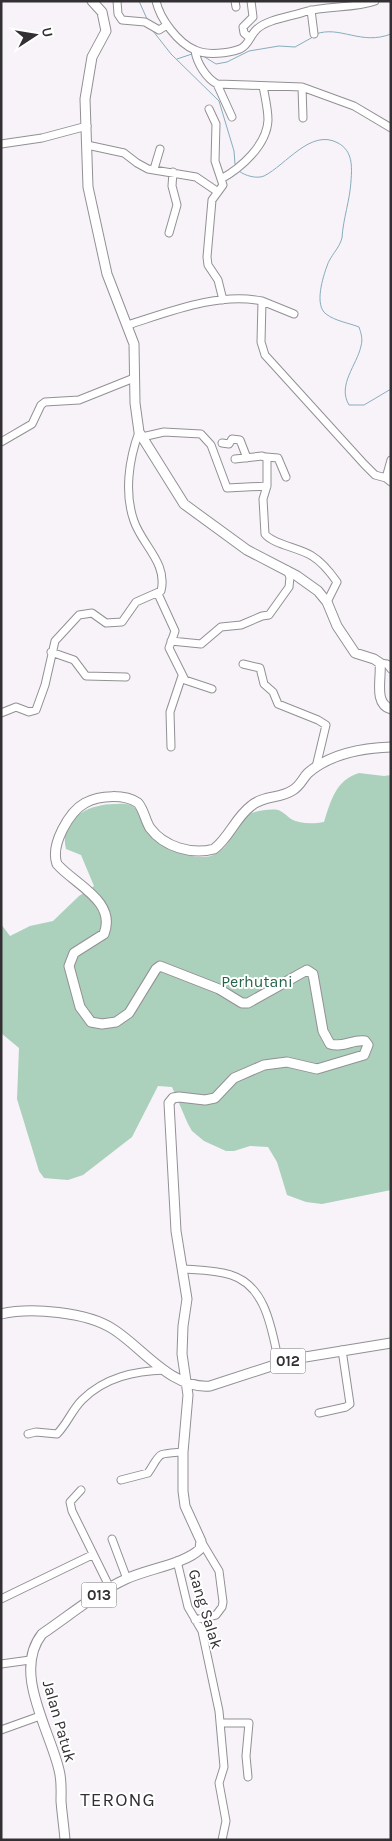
<svg xmlns="http://www.w3.org/2000/svg" width="392" height="1841" viewBox="0 0 392 1841" font-family="Karla,sans-serif">
	<style>
		.forest { fill: #abd0bc }
		.lines { fill: none; stroke-linecap: round; stroke-linejoin: round }
		.stream { stroke: #87adbd; stroke-width: 1 }
		.minor-casing { stroke: #939095; stroke-width: 9 }
		.major-casing { stroke: #939095; stroke-width: 11 }
		.minor { stroke: #fff; stroke-width: 7 }
		.major { stroke: #fff; stroke-width: 9 }
		.labels { text-anchor: middle; stroke-width: 4; stroke-linejoin: round; paint-order: stroke }
		.shield { fill: #fff; stroke: #706e70; stroke-width: 1 }
		.shield-label { font-size: 15px; font-weight: bold; fill: #323032 }
		.park-label { font-size: 16px; fill: #27644a; stroke: #fff }
		.street-label { font-size: 16px; fill: #323032; stroke: #fff }
		.quarter-label { font-size: 19px; letter-spacing: 1px; fill: #323032; stroke: #fff }
	</style>
	<rect width="100%" height="100%" fill="#f7f3f9"/>
	<path class="forest" d="M 359,773 L 384,776 L 391,775 L 391,1190 L 322,1204 L 306,1202 L 287,1195 L 277,1162 L 268,1147 L 250,1146 L 234,1151 L 226,1151 L 204,1141 L 192,1131 L 188,1124 L 172,1087 L 158,1086 L 132,1137 L 83,1175 L 68,1180 L 44,1178 L 39,1171 L 17,1099 L 19,1048 L 1,1033 L 1,924 L 10,936 L 30,926 L 53,921 L 79,896 L 94,886 L 81,855 L 66,849 C 58,817 92,803 117,804 C 121,804 127,803 132,806 C 140,811 141,820 145,828 C 153,843 186,858 203,857 C 235,856 231,817 255,812 C 261,810 272,809 278,810 C 282,811 287,816 291,819 C 300,824 313,824 324,822 C 331,800 336,780 359,773 Z"/>
	<g class="lines">
		<path class="stream" d="M 139,1 L 147,19
			M 153,31 L 171,54 L 219,101 L 234,151 L 235,164
			M 316,34 C 340,25 361,46 391,34
			M 203,56 L 216,64 L 227,62 L 249,51 L 279,46 L 295,47 L 313,37
			M 177,59 L 192,54
			M 239,171 C 245,176 257,179 264,176 C 286,165 311,128 338,143 C 353,151 352,167 351,181 C 350,200 343,219 342,238 C 339,249 330,256 327,266 C 323,277 314,305 326,314 C 335,321 349,323 359,327 C 361,333 363,339 361,346 C 357,365 337,385 349,405 L 364,405 L 391,389"/>
		<defs>
			<path id="minor" d="M 117,1 L 118,14 L 122,20 L 145,22 L 159,30 L 167,25
				M 156,1 C 160,19 178,43 195,50 C 207,56 229,53 240,49 C 249,45 250,35 257,29 C 268,19 290,17 304,12 C 327,5 353,9 375,1
				M 235,1 L 236,7
				M 311,10 L 314,34
				M 250,38 L 244,33 L 243,27 L 253,17 L 251,1
				M 195,51 C 197,63 206,78 217,84 L 302,87 L 354,106 L 391,128
				M 217,84 L 232,117
				M 302,87 L 303,118
				M 209,109 L 216,124 L 215,161 L 223,185 L 212,200 L 207,257 L 208,265 L 218,280 L 223,300
				M 1,144 L 42,138 L 87,126
				M 87,145 L 124,153 L 137,163 L 148,169 L 196,177 L 218,192
				M 154,169 L 160,149
				M 221,179 C 241,168 267,145 268,120 C 268,109 265,97 263,86
				M 169,233 L 177,205 L 172,186 L 173,172
				M 262,301 L 294,314
				M 128,325 C 169,312 218,292 262,301 L 261,342 L 265,355 L 364,464 L 375,475 L 386,478
				M 142,437 L 164,432 L 201,434 L 211,445 L 227,488 L 267,486
				M 1,442 L 32,424 L 41,405 L 45,402 L 79,400 L 134,378
				M 222,443 L 229,444 L 232,439 L 240,440 L 247,458
				M 266,457 L 278,458 L 286,477
				M 235,459 L 262,456 L 267,458 L 267,486 L 263,499 L 265,534 C 272,544 300,548 312,556 C 322,562 330,572 337,582 L 327,602
				M 391,460 L 386,478 L 391,482
				M 158,594 L 175,631 L 169,648 L 185,680 L 212,689
				M 171,641 L 201,644 L 221,627 L 241,625 L 262,616 L 269,615 L 289,587 L 290,577 L 287,570
				M 51,652 L 74,660 L 86,676 L 126,677
				M 380,663 L 387,664 L 391,669
				M 243,664 L 260,668 L 264,684 L 273,692 L 278,704 L 318,720 L 326,725 L 316,767
				M 1,713 L 16,707 L 29,712 L 36,710 L 45,685 L 55,641 L 79,615 L 92,613 L 106,623 L 122,622 L 136,602 L 161,591 C 168,563 142,545 134,521 C 124,493 129,459 139,432
				M 171,747 L 170,712 L 182,676
				M 184,1269 C 199,1270 216,1270 231,1275 C 267,1286 272,1332 279,1363
				M 319,1413 L 346,1407 L 350,1404 L 342,1350
				M 28,1434 L 36,1432 L 57,1434 C 67,1424 72,1410 82,1400 C 105,1377 135,1371 165,1370
				M 121,1480 L 148,1473 C 162,1452 155,1454 183,1452
				M 81,1490 L 70,1502 L 72,1511 L 110,1588
				M 112,1539 L 127,1579
				M 177,1561 L 188,1607 L 202,1631 L 219,1711 L 224,1767 L 219,1783 L 226,1821 L 222,1840
				M 1,1599 L 92,1555
				M 195,1620 L 216,1615 L 222,1607 L 223,1602 L 219,1571 L 201,1541
				M 1,1664 L 30,1660
				M 220,1723 L 249,1723 L 246,1756 L 248,1777
				M 1,1730 L 40,1716"/>
			<path id="major" d="M 92,1 L 102,12 L 106,31 L 92,57 L 85,99 L 88,187 L 107,274 L 134,344 L 135,403 L 139,432 L 184,504 L 247,550 L 297,576 L 318,591 L 327,602 L 337,626 L 355,653 L 374,659 L 380,663 C 382,677 373,704 391,709
				M 1,1314 C 31,1307 87,1312 113,1329 C 143,1348 171,1389 210,1386 L 293,1359 L 391,1343
				M 65,1840 C 64,1827 62,1814 61,1801 C 61,1791 62,1781 59,1770 C 50,1730 12,1672 42,1634 C 70,1615 96,1593 126,1579 C 147,1569 185,1564 200,1549 L 201,1541 L 185,1506 L 183,1491 L 183,1452 L 188,1395 L 182,1354 L 183,1326 L 187,1299 L 176,1231 L 169,1103 L 173,1098 L 179,1097 L 205,1100 L 215,1098 L 234,1078 L 264,1065 L 287,1062 L 317,1069 L 364,1055 L 368,1045 L 365,1041 C 353,1039 343,1048 330,1044 L 323,1031 L 313,974 L 307,970 L 248,1003 L 242,1003 L 219,989 L 160,966 L 156,969 L 129,1013 L 116,1022 L 102,1024 L 91,1022 L 80,1007 L 69,966 L 74,953 L 104,934 C 117,901 74,884 57,864 C 50,845 69,812 85,803 C 100,795 125,794 138,803 C 144,810 145,820 150,828 C 164,847 192,855 214,849 C 229,838 235,818 251,806 C 264,795 280,799 293,790 C 300,786 303,778 308,773 C 331,753 363,748 391,747"/>
		</defs>
		<use href="#minor" class="minor-casing"/>
		<use href="#major" class="major-casing"/>
		<use href="#minor" class="minor"/>
		<use href="#major" class="major"/>
	</g>
	<g class="labels">
		<g class="shield">
			<rect x="270.5" y="1348.5" width="35" height="25" rx="4"/>
			<rect x="81.5" y="1582.5" width="35" height="25" rx="4"/>
		</g>
		<g class="shield-label">
			<text x="288" y="1366">012</text>
			<text x="99" y="1600">013</text>
		</g>
		<g class="park-label">
			<text x="257" y="987">Perhutani</text>
		</g>
		<g class="street-label">
			<text transform="translate(206 1609) rotate(73)" y="6">Gang Salak</text>
			<text transform="translate(60 1721) rotate(74)" y="6">Jalan Patuk</text>
		</g>
		<g class="quarter-label">
			<text x="118" y="1806">TERONG</text>
		</g>
	</g>
	<rect width="392" height="1841" fill="none" stroke="#323032" stroke-width="5"/>
	<g transform="translate(35 35) rotate(78)" stroke="#ffffff" stroke-width="4" paint-order="stroke">
	<path d="M0-4L9 19L0 12L-9 19Z" fill="#323032"/>
	<text y="-8" font-size="14" font-weight="bold" text-anchor="middle" fill="#323032">U</text>
	</g>
</svg>
